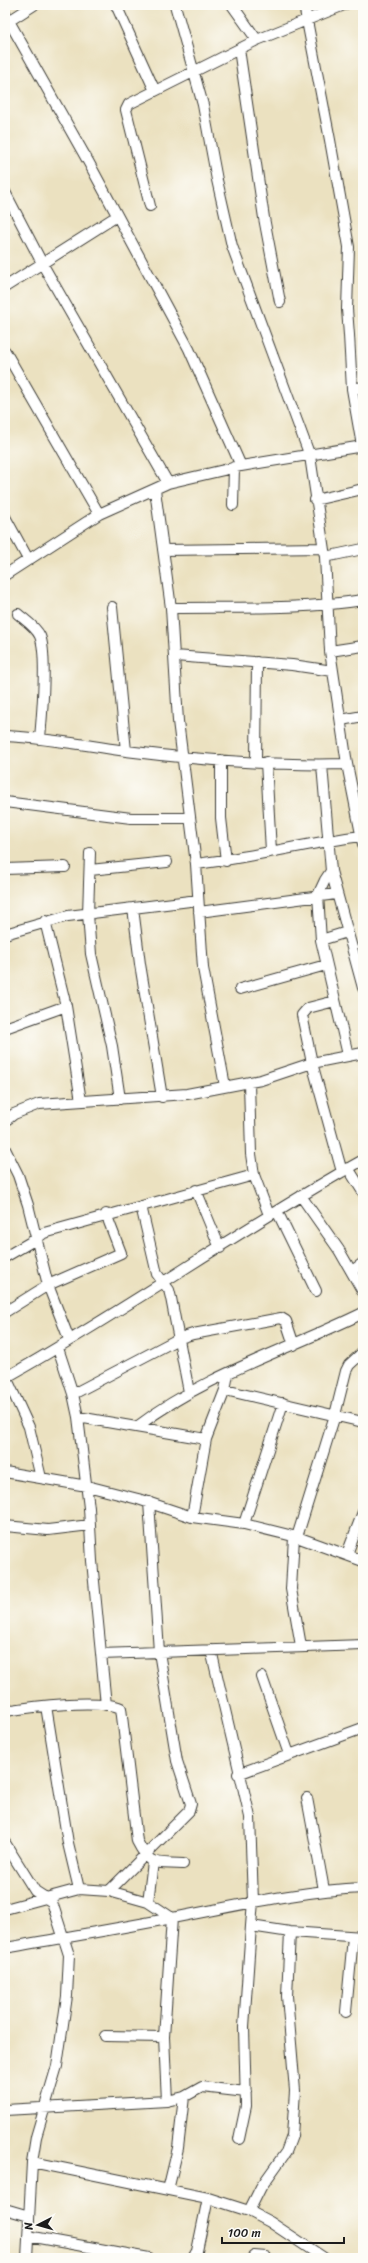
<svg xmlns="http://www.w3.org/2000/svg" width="368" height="2263" viewBox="0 0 368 2263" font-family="Sriracha,sans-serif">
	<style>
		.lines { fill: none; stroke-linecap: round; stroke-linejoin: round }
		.minor-casing { stroke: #3b3a35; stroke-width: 12 }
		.minor { stroke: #fff; stroke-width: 10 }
	</style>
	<rect width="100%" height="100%" fill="#fdfcf7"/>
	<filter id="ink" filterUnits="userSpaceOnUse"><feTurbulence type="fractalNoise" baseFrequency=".025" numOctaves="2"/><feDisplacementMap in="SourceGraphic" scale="8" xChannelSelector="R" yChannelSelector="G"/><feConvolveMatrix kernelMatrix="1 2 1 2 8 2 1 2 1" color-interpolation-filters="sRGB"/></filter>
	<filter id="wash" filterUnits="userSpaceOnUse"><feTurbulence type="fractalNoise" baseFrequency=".012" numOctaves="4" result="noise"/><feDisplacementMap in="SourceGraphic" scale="16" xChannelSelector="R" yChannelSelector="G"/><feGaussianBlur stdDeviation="0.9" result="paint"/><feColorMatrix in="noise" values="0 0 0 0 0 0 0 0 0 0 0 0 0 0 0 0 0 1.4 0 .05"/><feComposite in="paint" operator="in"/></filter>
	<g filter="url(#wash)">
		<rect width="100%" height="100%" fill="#ebe1c0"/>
	</g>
	<g filter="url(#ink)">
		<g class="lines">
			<defs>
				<path id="minor" d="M 116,5 L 155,91
					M 175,5 L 203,105 L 217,180 L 232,246 L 310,456 L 325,557 L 330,651 L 347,764 L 363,844
					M 232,5 L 257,40
					M 304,5 L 330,140 L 349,247 L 347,309 L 349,335 L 352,389 L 362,446
					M 5,14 L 89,163 L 189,349 L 241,466
					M 9,21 L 34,5
					M 239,49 L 264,218 L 280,302
					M 5,192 L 43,265 L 168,483
					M 150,206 L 126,110 L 129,104 L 257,40 L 344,5
					M 5,287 L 117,216
					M 5,351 L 99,514
					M 352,389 L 363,387
					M 155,490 L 171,608 L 178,721 L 196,864 L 203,968 L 225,1086
					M 315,500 L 363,489
					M 233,505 L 234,467
					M 5,517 L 28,559
					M 163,550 L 323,548
					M 325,557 L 363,549
					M 5,575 L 99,514 L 168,483 L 241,466 L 363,446
					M 112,607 L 126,751
					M 171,608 C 235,607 299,610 363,600
					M 18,614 C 25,620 36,627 40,636 C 47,654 42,716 40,738
					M 330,651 L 363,646
					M 175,656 L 292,665 L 333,671
					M 341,720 L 363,716
					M 5,736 C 46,738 85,745 126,751 C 198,760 274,766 347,764
					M 221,760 L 221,818 L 226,861
					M 256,761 L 257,662
					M 266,762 L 271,851
					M 322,765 L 331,871 L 363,988
					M 5,802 L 131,818 L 189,818
					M 90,853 L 88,914 L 91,954 L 112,1046 L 120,1099
					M 196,864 C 251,858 306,843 361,836
					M 5,869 L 65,867
					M 90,870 L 167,862
					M 331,871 L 325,880 L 318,895 L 321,940 L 348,1055
					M 133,908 L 140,964 L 162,1097
					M 199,912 L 336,894
					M 45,921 L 66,1006 L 81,1101
					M 5,934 L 68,916 L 198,900
					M 321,940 L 347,932
					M 240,989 L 326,965
					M 335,1001 L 308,1008 L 302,1015 L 312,1063 L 342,1172
					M 5,1028 L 66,1006
					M 249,1083 L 251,1154 L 254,1175 L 269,1215
					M 5,1121 L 14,1114 L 39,1104 L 187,1094 L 261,1080 L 312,1063 L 363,1053
					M 5,1149 L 18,1175 L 28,1205 L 48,1285 L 69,1339
					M 348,1168 L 363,1192
					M 196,1190 L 220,1248
					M 301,1196 L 339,1250 L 363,1292
					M 141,1206 L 157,1274 L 169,1290 L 171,1298 L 189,1392
					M 277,1211 L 316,1291
					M 5,1257 L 36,1239 L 44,1233 L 254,1175
					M 352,1271 L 363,1263
					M 5,1312 L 48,1285 L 121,1253 L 106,1214
					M 58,1348 L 73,1394 L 78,1417 L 89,1508 L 92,1561 L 106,1705
					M 6,1377 L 29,1427 L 41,1478
					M 5,1378 C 127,1310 241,1228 363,1160
					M 225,1390 L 363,1422
					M 73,1394 L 180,1338 L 193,1334 L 281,1318 L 286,1321 L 294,1345
					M 78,1417 L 206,1439
					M 138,1426 C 206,1374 288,1350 363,1313
					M 5,1472 L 87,1486 L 138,1499 L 192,1517 L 244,1524 L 297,1537 L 363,1561
					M 192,1517 L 206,1439 L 225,1390 L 228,1374
					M 244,1524 L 283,1403
					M 5,1526 L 48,1530 L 90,1525
					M 294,1537 L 291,1589 L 301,1646
					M 297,1537 L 335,1415 L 346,1371 L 349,1365 L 362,1353
					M 347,1554 L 363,1512
					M 211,1650 L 250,1817 L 253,1901 L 251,1926 L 290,1932 L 363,1937
					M 101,1654 L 363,1645
					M 262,1677 L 289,1754
					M 46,1706 L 68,1843 L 79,1889
					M 5,1711 C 31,1707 98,1698 121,1708 L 137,1841 C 150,1867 155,1862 183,1864
					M 238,1774 L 363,1728
					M 307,1798 L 324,1890
					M 5,1843 L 35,1891 L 52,1902 L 69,1955 L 67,1996 L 57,2066 L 36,2137 L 32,2162 L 27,2258
					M 109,1891 L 189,1811 L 191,1804 L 177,1761 L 159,1652 L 149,1502
					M 148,1902 L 153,1862
					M 5,1909 L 79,1889 L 109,1891 L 148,1902 L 172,1918 L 164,2037 L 167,2101
					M 5,1948 C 61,1938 116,1929 172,1918 C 236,1906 298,1891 363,1888
					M 346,2012 L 353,1937
					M 105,2036 L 164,2037
					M 5,2110 L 167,2101 L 184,2097 L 202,2087 L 246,2092
					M 239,2139 L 246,2106 L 244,2027 L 251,1926
					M 32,2162 L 208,2198 L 249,2211 L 270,2222 L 324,2258
					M 168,2190 L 178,2148 L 184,2097
					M 5,2209 L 29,2216
					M 249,2211 L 261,2187 L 286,2152 L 292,2136 L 295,2091 L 287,1996 L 290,1932
					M 28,2236 L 149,2258
					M 193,2258 L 197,2251 L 208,2198
					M 252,2258 L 254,2256 L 266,2257"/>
			</defs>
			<use href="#minor" class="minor-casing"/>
			<use href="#minor" class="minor"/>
		</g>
	</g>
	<rect width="368" height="2263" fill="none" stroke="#fdfcf7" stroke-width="20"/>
	<g transform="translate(38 2225) rotate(264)" stroke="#fdfcf7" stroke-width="3" paint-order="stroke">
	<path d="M0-3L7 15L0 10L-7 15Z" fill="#1c1c1c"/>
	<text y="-6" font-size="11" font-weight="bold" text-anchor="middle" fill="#1c1c1c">N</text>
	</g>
	<path d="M222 2237v6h122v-6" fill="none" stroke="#1c1c1c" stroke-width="2"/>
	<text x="228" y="2237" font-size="12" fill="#1c1c1c" stroke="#fdfcf7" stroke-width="3" paint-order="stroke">100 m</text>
</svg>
